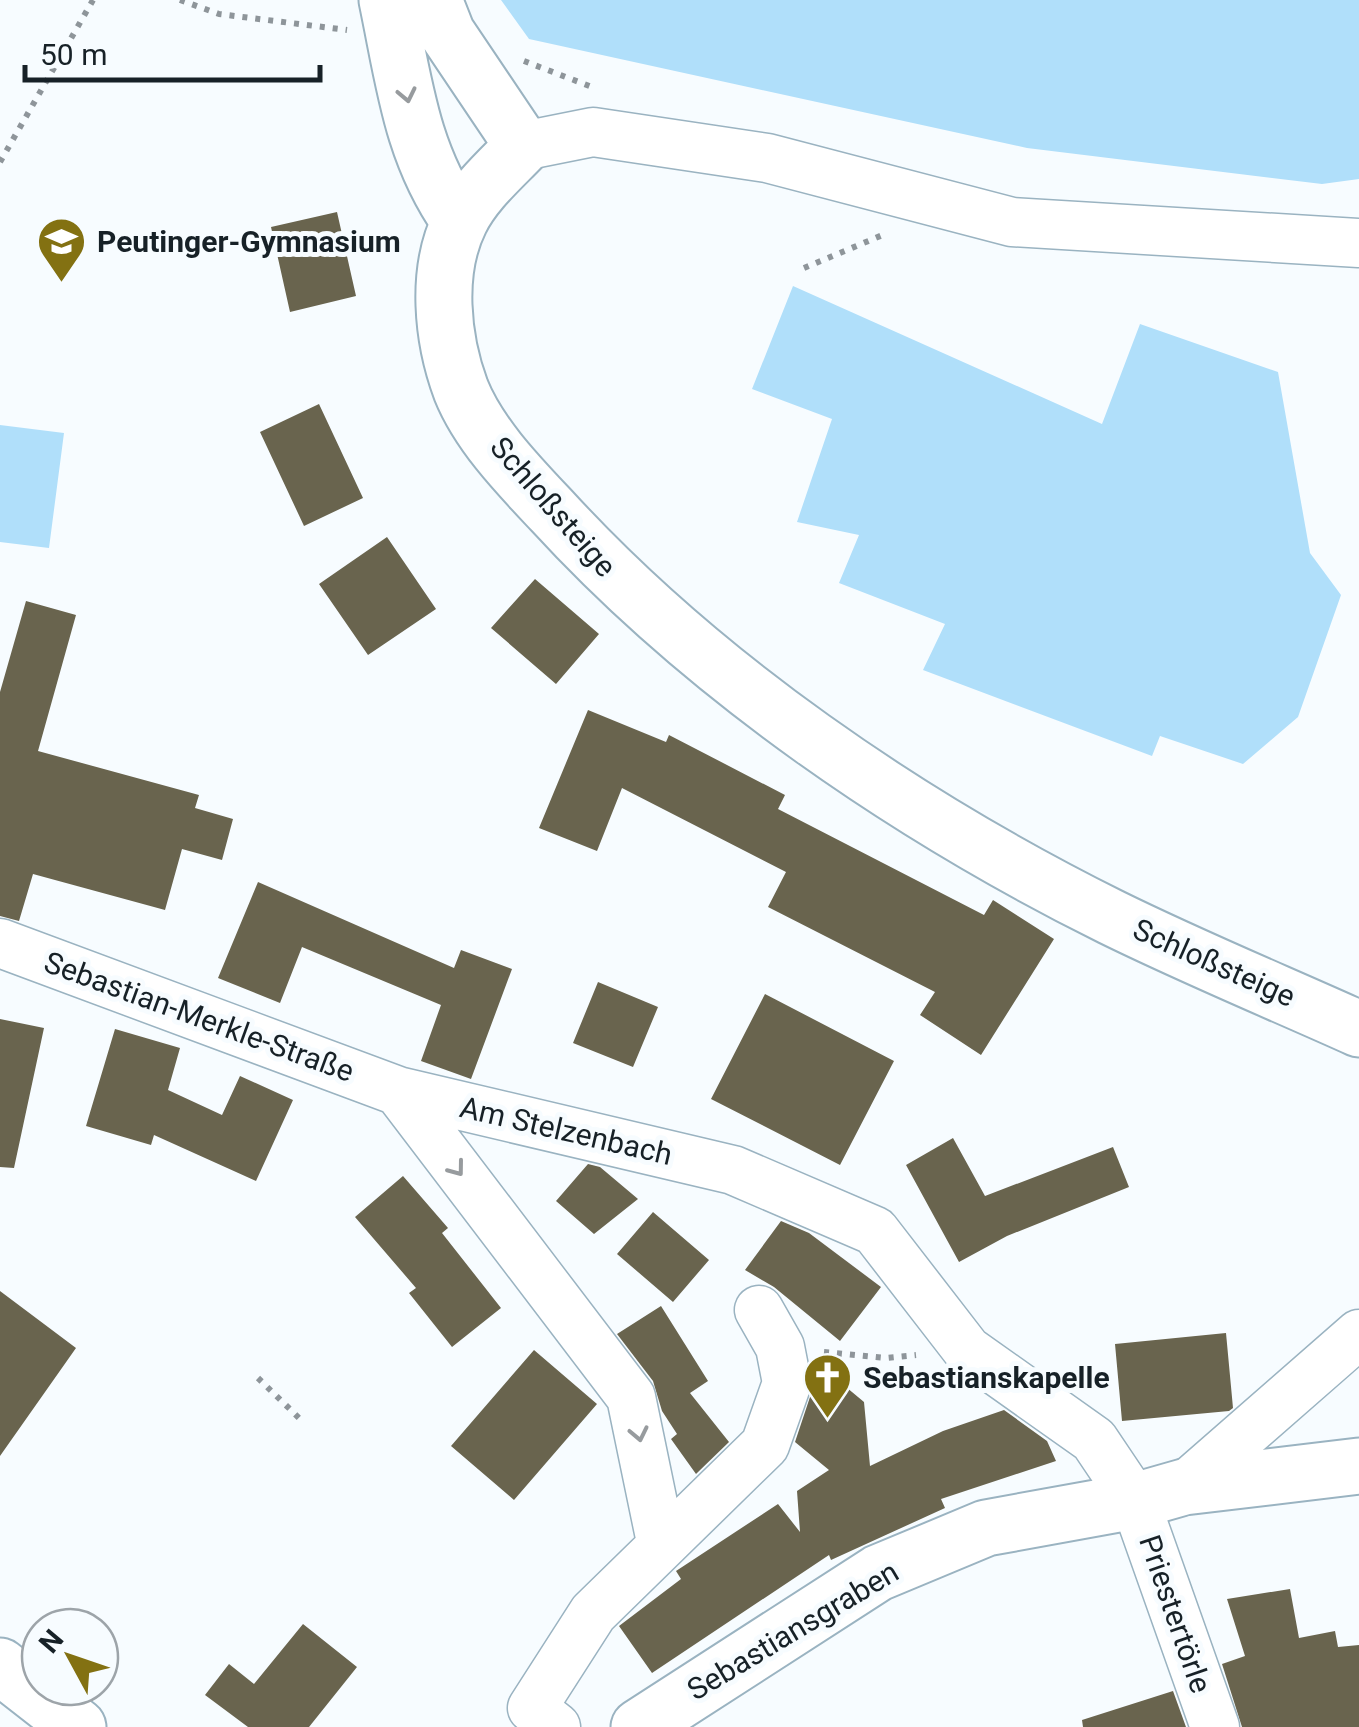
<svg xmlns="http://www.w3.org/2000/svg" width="1359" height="1727" viewBox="0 0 1359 1727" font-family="Roboto,sans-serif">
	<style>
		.green { fill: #b0dffa }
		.building { fill: #69644e }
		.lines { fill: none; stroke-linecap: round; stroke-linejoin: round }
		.minor-casing { stroke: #9ab3c1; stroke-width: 51 }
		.tertiary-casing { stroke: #9ab3c1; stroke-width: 59 }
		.path { stroke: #8e959a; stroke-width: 6; stroke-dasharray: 5 8; stroke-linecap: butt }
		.minor { stroke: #fff; stroke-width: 48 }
		.tertiary { stroke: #fff; stroke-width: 55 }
		.oneway { stroke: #979b9e }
		.labels { text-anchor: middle; stroke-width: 10; stroke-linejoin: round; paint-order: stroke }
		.poi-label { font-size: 30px; font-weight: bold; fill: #172127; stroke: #f7fcff; text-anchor: start }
		.street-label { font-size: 30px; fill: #172127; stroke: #f7fcff }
	</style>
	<rect width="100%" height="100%" fill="#f7fcff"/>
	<path class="green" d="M 501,0 L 1359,0 L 1359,179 L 1322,184 L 1027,148 L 529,39 Z
		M 793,286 L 1102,424 L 1140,324 L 1278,372 L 1310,553 L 1341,595 L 1298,717 L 1243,764 L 1160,736 L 1152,756 L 923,670 L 945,624 L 839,583 L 859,535 L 797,522 L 832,419 L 752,389 Z
		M 0,425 L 64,433 L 49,548 L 0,542 Z"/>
	<path class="building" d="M 337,212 L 356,296 L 290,312 L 271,227 Z
		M 319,404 L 363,498 L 304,526 L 260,432 Z
		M 387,537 L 436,609 L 368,655 L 319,584 Z
		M 535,579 L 599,634 L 556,684 L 491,628 Z
		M 26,601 L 76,615 L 38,751 L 199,795 L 195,808 L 233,819 L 222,860 L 182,849 L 165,910 L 33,874 L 19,921 L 0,916 L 0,692 Z
		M 588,710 L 666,742 L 669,735 L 785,795 L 778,809 L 984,915 L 993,900 L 1054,939 L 981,1055 L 920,1015 L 935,992 L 768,907 L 786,872 L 622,788 L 597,851 L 539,828 Z
		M 258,882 L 454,968 L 461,950 L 512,969 L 471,1079 L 421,1061 L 441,1005 L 302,947 L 280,1003 L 218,978 Z
		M 598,982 L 658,1007 L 633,1067 L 573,1043 Z
		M 765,994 L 894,1061 L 840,1165 L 711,1099 Z
		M 0,1019 L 44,1028 L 14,1168 L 0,1167 Z
		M 115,1029 L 180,1048 L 168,1090 L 222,1115 L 240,1076 L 293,1100 L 256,1181 L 154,1135 L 151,1145 L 86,1126 Z
		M 953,1138 L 985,1196 L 1113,1147 L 1129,1187 L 1007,1236 L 959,1262 L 906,1165 Z
		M 588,1164 L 600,1167 L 638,1199 L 594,1234 L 556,1201 Z
		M 403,1176 L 448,1228 L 442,1233 L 501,1308 L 452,1347 L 409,1293 L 416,1288 L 355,1217 Z
		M 653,1212 L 709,1260 L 673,1302 L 617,1254 Z
		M 781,1221 L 809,1233 L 881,1287 L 840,1341 L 774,1287 L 745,1270 Z
		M 0,1291 L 76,1348 L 0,1456 Z
		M 661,1306 L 708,1381 L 690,1393 L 729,1442 L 696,1474 L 671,1439 L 677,1434 L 662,1411 L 653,1381 L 617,1334 Z
		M 1226,1333 L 1233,1408 L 1229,1411 L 1122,1421 L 1115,1344 Z
		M 534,1350 L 597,1404 L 514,1500 L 451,1446 Z
		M 840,1382 L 864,1402 L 870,1466 L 943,1431 L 1004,1410 L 1047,1441 L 1056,1461 L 941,1499 L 945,1508 L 831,1560 L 829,1555 L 652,1673 L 619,1626 L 681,1579 L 676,1571 L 778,1504 L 800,1532 L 797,1491 L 829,1470 L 795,1442 L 814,1385 Z
		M 1290,1589 L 1299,1638 L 1335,1631 L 1338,1647 L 1359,1645 L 1359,1727 L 1242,1727 L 1222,1664 L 1245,1656 L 1227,1599 Z
		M 303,1624 L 357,1667 L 309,1727 L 248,1727 L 205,1695 L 229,1664 L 254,1684 Z
		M 1173,1691 L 1186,1727 L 1083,1727 L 1082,1720 Z"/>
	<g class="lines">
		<defs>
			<path id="minor" d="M 523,146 L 593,132 L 767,158 L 1012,222 L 1359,243
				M 0,943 L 398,1091 L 733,1170 L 875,1231 L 967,1350 L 1094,1440 L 1135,1501 L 1215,1727
				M 398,1091 L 631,1397 L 661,1542
				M 1184,1487 L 1359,1334
				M 556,1727 L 532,1708 L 593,1613 L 765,1445 L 787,1383 L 780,1347 L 759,1310"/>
			<path id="tertiary" d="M 387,0 C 404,81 411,153 459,221
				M 434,0 L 447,33 L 523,146 C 501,169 474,192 460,221 C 435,271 442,339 461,390 C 479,435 519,476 552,511 C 705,678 908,816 1111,917 C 1192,957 1277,992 1359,1029
				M 0,1666 L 78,1727
				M 639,1727 L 878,1573 L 986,1528 L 1135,1501 L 1184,1487 L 1359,1466"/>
		</defs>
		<use href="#minor" class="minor-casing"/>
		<use href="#tertiary" class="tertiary-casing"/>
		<path class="path" d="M 180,0 L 219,14 L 347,30
			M 524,61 L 592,87
			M 0,162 L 93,0
			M 804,268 L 885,234
			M 824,1352 L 886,1358 L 916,1355
			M 258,1378 L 299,1418"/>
		<use href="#minor" class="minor"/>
		<use href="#tertiary" class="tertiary"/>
	</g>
	<defs><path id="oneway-chevron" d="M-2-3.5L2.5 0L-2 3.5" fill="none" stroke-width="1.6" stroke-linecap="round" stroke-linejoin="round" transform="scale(2.5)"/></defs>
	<g class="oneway">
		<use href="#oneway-chevron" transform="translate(407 95) rotate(78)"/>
		<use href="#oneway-chevron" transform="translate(457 1169) rotate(53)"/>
		<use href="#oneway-chevron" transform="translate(639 1434) rotate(78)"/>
	</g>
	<defs>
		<symbol id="school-pin" viewBox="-11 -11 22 30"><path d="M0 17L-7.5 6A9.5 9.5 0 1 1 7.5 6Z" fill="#837112" stroke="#f7fcff"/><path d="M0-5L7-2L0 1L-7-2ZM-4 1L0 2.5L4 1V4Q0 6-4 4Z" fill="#fff"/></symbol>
		<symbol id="church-pin" viewBox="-11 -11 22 30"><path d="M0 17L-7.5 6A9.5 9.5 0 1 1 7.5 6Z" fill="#837112" stroke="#f7fcff"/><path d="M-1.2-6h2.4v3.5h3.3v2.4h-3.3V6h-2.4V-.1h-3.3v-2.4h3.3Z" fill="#fff"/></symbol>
	</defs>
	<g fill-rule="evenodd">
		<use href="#school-pin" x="34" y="214" width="55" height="75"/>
		<use href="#church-pin" x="800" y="1350" width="55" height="75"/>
	</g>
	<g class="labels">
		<g class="poi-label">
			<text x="97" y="252">Peutinger-Gymnasium</text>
			<text x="863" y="1388">Sebastianskapelle</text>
		</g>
		<g class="street-label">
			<text transform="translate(553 507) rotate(49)" y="10">Schloßsteige</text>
			<text transform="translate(1214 963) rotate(24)" y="10">Schloßsteige</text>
			<text transform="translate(199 1017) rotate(20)" y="10">Sebastian-Merkle-Straße</text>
			<text transform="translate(566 1131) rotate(13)" y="10">Am Stelzenbach</text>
			<text transform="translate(1175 1614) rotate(71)" y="10">Priestertörle</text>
			<text transform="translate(793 1631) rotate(-31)" y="10">Sebastiansgraben</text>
		</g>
	</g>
	<g transform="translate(70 1657) rotate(310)"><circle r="48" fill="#f7fcff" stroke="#9da4a9" stroke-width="2.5"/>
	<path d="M0-8L18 38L0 25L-18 38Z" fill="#837112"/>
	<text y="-15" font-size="28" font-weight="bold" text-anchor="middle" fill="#172127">N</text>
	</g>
	<path d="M25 65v15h295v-15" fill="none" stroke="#172127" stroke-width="5"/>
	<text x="40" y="65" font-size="30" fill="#172127" stroke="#f7fcff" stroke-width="8" paint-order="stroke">50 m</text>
</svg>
